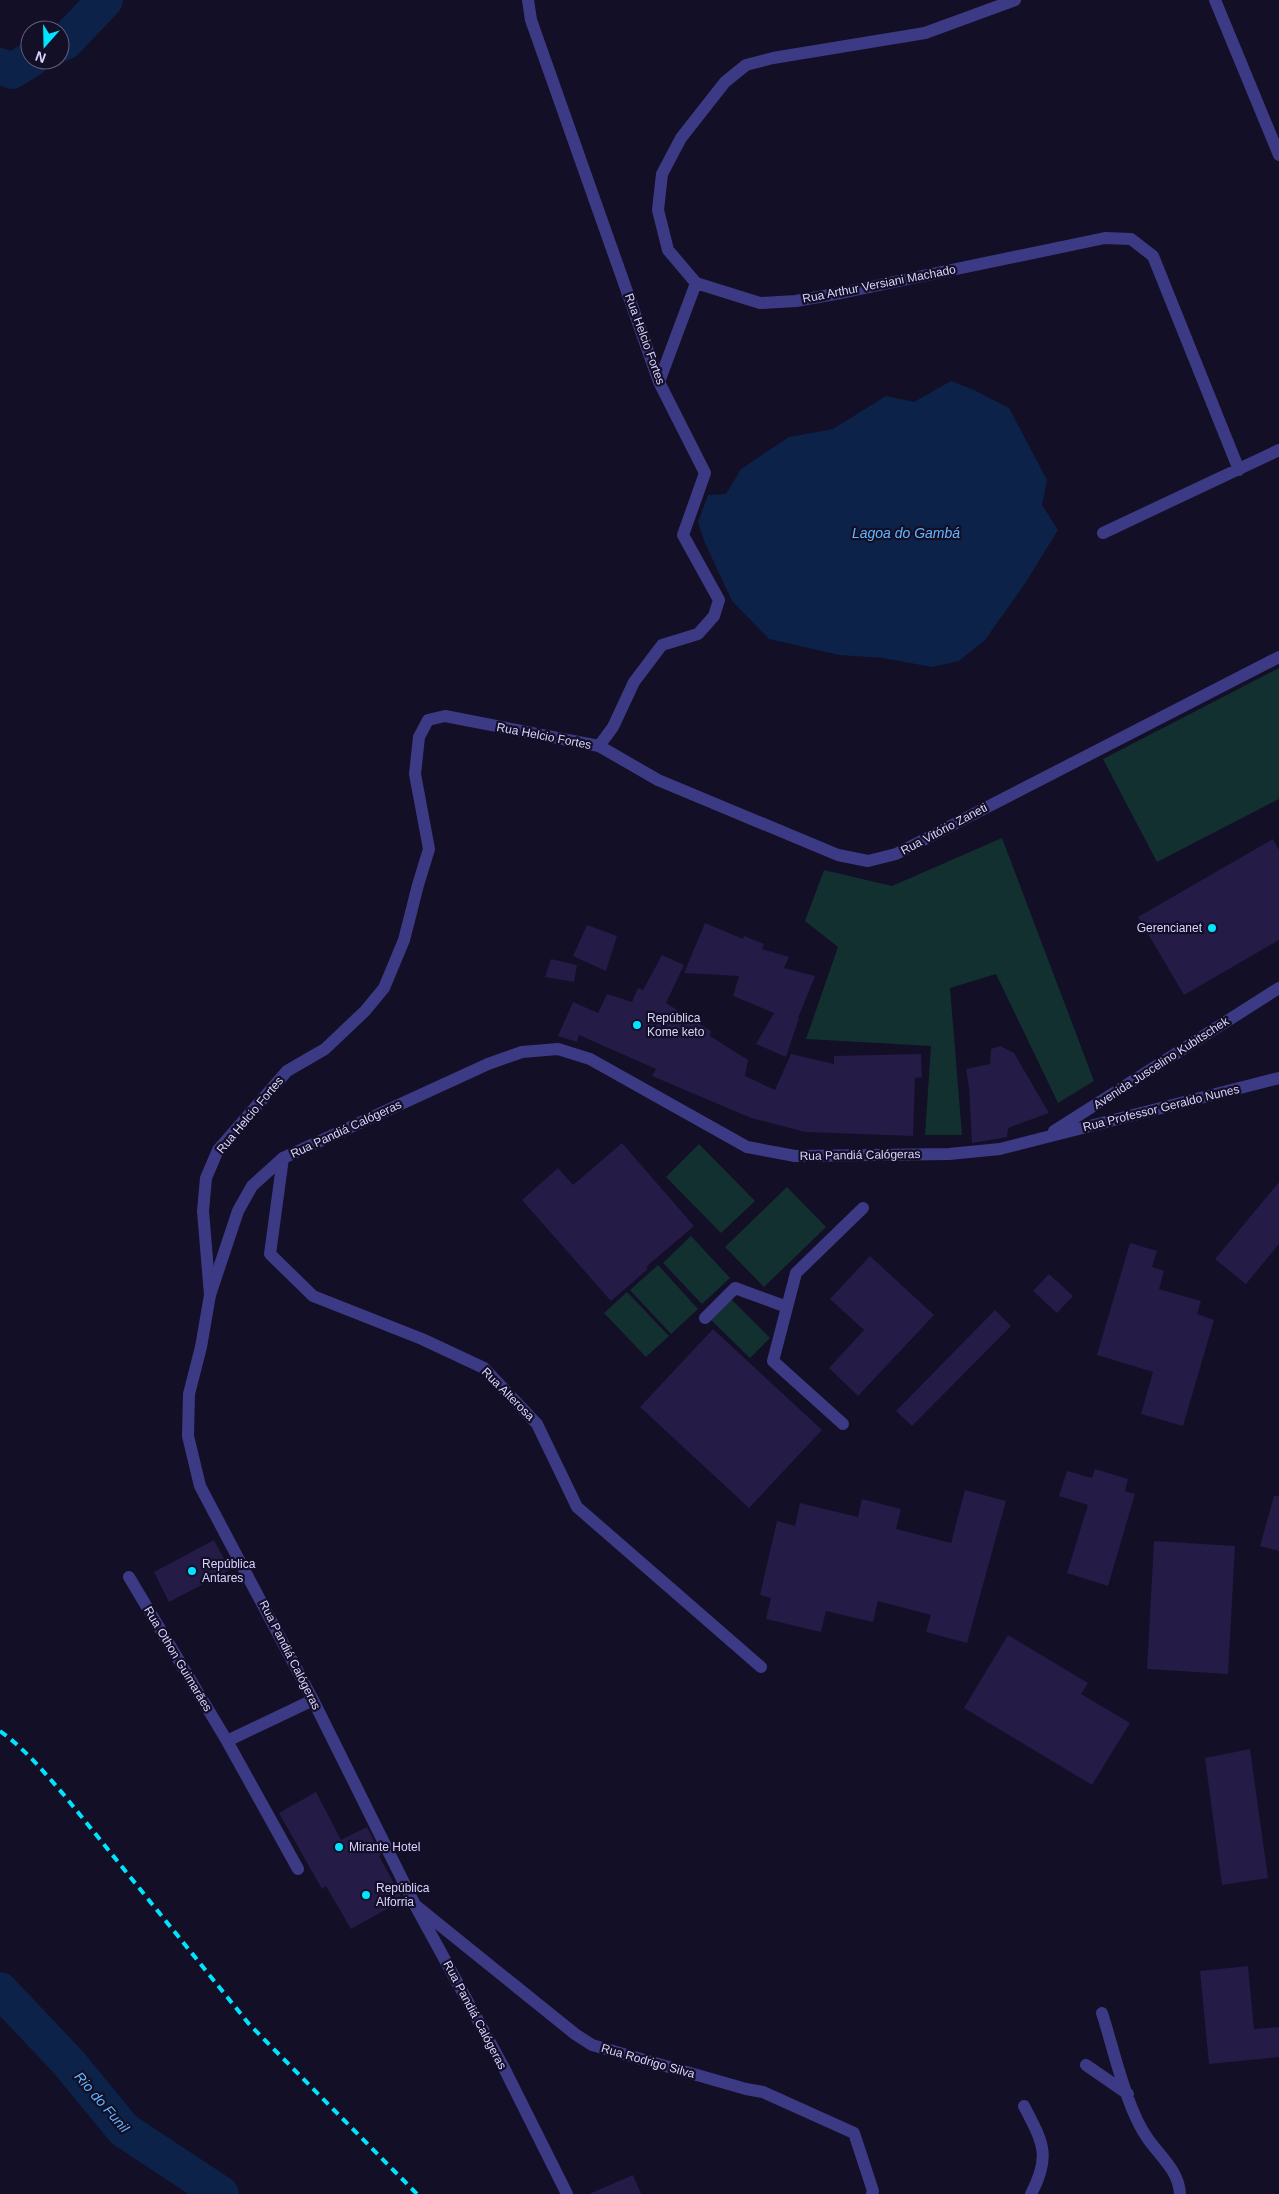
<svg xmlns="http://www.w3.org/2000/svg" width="1279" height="2194" viewBox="0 0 1279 2194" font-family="Helvetica,sans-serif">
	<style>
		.green { fill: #12302f }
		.water { fill: #0c2248 }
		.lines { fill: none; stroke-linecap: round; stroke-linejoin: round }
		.river { stroke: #0c2248; stroke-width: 36 }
		.building { fill: #241b47 }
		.pedestrian { stroke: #3d3a85; stroke-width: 12 }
		.minor { stroke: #3d3a85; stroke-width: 12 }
		.tertiary { stroke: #3d3a85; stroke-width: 12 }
		.rail { stroke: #00e5ff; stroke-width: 4; stroke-dasharray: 8 6; stroke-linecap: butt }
		.poi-dot { fill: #00e5ff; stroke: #130f26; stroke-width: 2 }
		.labels { text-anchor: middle; stroke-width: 4.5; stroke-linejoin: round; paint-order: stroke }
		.street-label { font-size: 12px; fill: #d9d4ff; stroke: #130f26 }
		.poi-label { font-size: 12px; fill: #d9d4ff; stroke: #130f26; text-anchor: start }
		.water-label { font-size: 14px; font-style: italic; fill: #62b6ff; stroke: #130f26 }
	</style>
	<rect width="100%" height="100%" fill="#130f26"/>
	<path class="green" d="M 1279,668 L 1279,799 L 1157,862 L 1103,759 Z
		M 1002,838 L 1094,1081 L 1058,1103 L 996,974 L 950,988 L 962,1135 L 925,1135 L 931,1046 L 806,1039 L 838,947 L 805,921 L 824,870 L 892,886 Z
		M 699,1144 L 755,1201 L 721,1233 L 666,1177 Z
		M 787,1187 L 826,1227 L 764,1287 L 725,1247 Z
		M 691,1236 L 730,1278 L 702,1304 L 663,1263 Z
		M 658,1265 L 698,1309 L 671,1334 L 630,1290 Z
		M 627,1292 L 669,1336 L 646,1357 L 604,1313 Z
		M 731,1299 L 770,1338 L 750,1358 L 711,1320 Z"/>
	<path class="water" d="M 951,381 L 974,390 L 1009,408 L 1047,480 L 1042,505 L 1058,530 L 1026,582 L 985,640 L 959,661 L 932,667 L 883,658 L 839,655 L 769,639 L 732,601 L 705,543 L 698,522 L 708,495 L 726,494 L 741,469 L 789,437 L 833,429 L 886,396 L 914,402 Z"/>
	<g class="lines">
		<path class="river" d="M 60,44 L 65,42 L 105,0
			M 0,66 L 12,71 L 30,60
			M 0,1990 L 69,2063 L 124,2130 L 221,2194"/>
	</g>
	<path class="building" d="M 1273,839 L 1279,850 L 1279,940 L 1184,995 L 1138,917 Z
		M 705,923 L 743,939 L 744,936 L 764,944 L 762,949 L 789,957 L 784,968 L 815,976 L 798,1018 L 799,1018 L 786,1057 L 756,1044 L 774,1013 L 733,996 L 739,976 L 684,973 Z
		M 587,925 L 617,936 L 606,971 L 573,956 Z
		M 662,955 L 684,965 L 666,1003 L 711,1031 L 710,1036 L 748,1060 L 745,1076 L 775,1090 L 791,1054 L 834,1064 L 834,1056 L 921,1054 L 922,1077 L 915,1078 L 913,1136 L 805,1132 L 751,1118 L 652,1076 L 656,1069 L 579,1035 L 577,1042 L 558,1036 L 573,1002 L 598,1013 L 607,994 L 632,1002 L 638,988 L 643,990 Z
		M 551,959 L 577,965 L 574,982 L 545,977 Z
		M 1000,1046 L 1014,1053 L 1049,1113 L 1008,1128 L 1007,1137 L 972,1143 L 969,1087 L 966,1069 L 990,1064 L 991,1049 Z
		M 622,1143 L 694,1226 L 646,1267 L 648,1269 L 611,1301 L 522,1200 L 558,1168 L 573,1185 Z
		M 1279,1182 L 1279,1244 L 1246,1284 L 1215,1259 Z
		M 1130,1243 L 1157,1251 L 1152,1267 L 1164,1271 L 1159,1289 L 1201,1301 L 1197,1314 L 1214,1320 L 1183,1426 L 1141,1414 L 1153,1372 L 1097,1355 Z
		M 870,1256 L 934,1315 L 858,1396 L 829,1368 L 864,1330 L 830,1299 Z
		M 1049,1274 L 1073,1296 L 1057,1313 L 1033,1291 Z
		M 995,1310 L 1011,1326 L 912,1426 L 896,1411 Z
		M 713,1329 L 822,1430 L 749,1508 L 640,1407 Z
		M 1095,1469 L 1128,1479 L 1125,1491 L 1135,1494 L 1108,1586 L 1067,1573 L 1088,1505 L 1059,1496 L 1067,1471 L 1092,1478 Z
		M 965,1490 L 1006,1501 L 967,1643 L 926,1632 L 931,1615 L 878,1601 L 873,1622 L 826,1611 L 821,1632 L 766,1619 L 771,1598 L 760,1595 L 777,1521 L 795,1526 L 800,1503 L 858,1517 L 862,1499 L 901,1509 L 896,1529 L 951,1543 Z
		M 1274,1496 L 1279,1496 L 1279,1551 L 1260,1546 Z
		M 214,1540 L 230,1570 L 169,1602 L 154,1572 Z
		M 1154,1541 L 1235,1546 L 1228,1674 L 1147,1669 Z
		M 1008,1635 L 1088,1683 L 1081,1694 L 1130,1723 L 1092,1785 L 964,1708 Z
		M 1250,1749 L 1268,1878 L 1222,1885 L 1205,1758 Z
		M 316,1792 L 341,1840 L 367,1827 L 381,1855 L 379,1856 L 403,1900 L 351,1929 L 326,1886 L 322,1889 L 279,1813 Z
		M 1248,1966 L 1254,2029 L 1279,2027 L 1279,2057 L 1209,2064 L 1200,1971 Z
		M 633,2175 L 641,2194 L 589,2194 Z"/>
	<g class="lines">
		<path class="pedestrian" d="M 705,1318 L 735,1288 L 787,1307
			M 843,1424 L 773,1361 L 796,1273 L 863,1208"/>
		<path class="minor" d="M 1015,0 L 925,33 L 773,58 L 746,65 L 725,82 L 681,138 L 662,174 L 658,210 L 668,250 L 696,283 L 760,303 L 796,301 L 841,293 L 1105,238 L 1131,239 L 1153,256 L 1239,470
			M 1215,0 L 1279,155
			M 659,382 L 696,283
			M 1103,533 L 1279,450
			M 599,746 L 658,780 L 838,855 L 868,861 L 896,854 L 1279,657
			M 283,1158 L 270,1254 L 313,1296 L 422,1339 L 484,1368 L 537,1424 L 577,1507 L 761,1667
			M 210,1295 L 203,1211 L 206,1178 L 218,1150 L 287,1071 L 325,1049 L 365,1011 L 384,988 L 404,940 L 418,885 L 429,849 L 415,774 L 419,737 L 428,720 L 445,716 L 599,746 L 613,727 L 634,682 L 662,645 L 698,634 L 714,616 L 719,600 L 683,535 L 705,473 L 659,382 L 531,20 L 528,0
			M 129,1577 L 227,1741 L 298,1869
			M 227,1741 L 313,1700
			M 415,1905 L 575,2034 L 592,2045 L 746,2089 L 763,2092 L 854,2133 L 873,2191 L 872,2194
			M 1102,2013 C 1114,2050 1126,2108 1148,2139 C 1160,2156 1179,2171 1180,2194
			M 1086,2065 L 1128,2094
			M 1024,2106 C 1042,2141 1052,2155 1031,2194"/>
		<path class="tertiary" d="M 1054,1131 L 1279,988
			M 567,2194 L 504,2068 L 415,1905 L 313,1700 L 200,1486 L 188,1436 L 189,1394 L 201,1347 L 210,1295 L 238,1211 L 252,1186 L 283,1158 L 488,1064 L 522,1052 L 558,1049 L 590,1059 L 747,1147 L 795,1156 L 949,1154 L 1000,1149 L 1279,1078"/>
		<path class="rail" d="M 0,1731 C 25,1749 44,1772 64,1795 L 249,2024 L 417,2194"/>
	</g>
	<g class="poi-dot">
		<circle cx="1212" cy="928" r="5"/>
		<circle cx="637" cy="1025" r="5"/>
		<circle cx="192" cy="1571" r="5"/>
		<circle cx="339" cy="1847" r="5"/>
		<circle cx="366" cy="1895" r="5"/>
	</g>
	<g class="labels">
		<g class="street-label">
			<text transform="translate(879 284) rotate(-11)" y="4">Rua Arthur Versiani Machado</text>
			<text transform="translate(645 339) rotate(70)" y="4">Rua Helcio Fortes</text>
			<text transform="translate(544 736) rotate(11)" y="4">Rua Helcio Fortes</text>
			<text transform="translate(944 829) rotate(-28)" y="4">Rua Vitório Zaneti</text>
			<text transform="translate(1161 1063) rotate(-33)" y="4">Avenida Juscelino Kubitschek</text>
			<text transform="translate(1161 1108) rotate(-14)" y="4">Rua Professor Geraldo Nunes</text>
			<text transform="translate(250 1115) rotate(-50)" y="4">Rua Helcio Fortes</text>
			<text transform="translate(346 1129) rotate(-25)" y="4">Rua Pandiá Calógeras</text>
			<text transform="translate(860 1155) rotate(-1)" y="4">Rua Pandiá Calógeras</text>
			<text transform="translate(508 1394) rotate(45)" y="4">Rua Alterosa</text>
			<text transform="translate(290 1655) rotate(63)" y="4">Rua Pandiá Calógeras</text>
			<text transform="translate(178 1659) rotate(59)" y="4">Rua Othon Guimarães</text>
			<text transform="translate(475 2015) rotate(62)" y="4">Rua Pandiá Calógeras</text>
			<text transform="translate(648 2061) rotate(16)" y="4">Rua Rodrigo Silva</text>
		</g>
		<g class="poi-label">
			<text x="1202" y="932" text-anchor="end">Gerencianet</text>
			<text x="647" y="1022">República<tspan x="647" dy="14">Kome keto</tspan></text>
			<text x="202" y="1568">República<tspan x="202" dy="14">Antares</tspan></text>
			<text x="349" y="1851">Mirante Hotel</text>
			<text x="376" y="1892">República<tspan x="376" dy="14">Alforria</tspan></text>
		</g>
		<g class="water-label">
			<text x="906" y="538">Lagoa do Gambá</text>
			<text transform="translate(102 2102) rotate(49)" y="5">Rio do Funil</text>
		</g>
	</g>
	<g transform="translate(45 45) rotate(200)"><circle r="24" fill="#130f26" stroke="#625e7d"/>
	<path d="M0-4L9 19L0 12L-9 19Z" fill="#00e5ff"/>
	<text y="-8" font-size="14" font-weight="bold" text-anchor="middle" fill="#d9d4ff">N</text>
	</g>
</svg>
